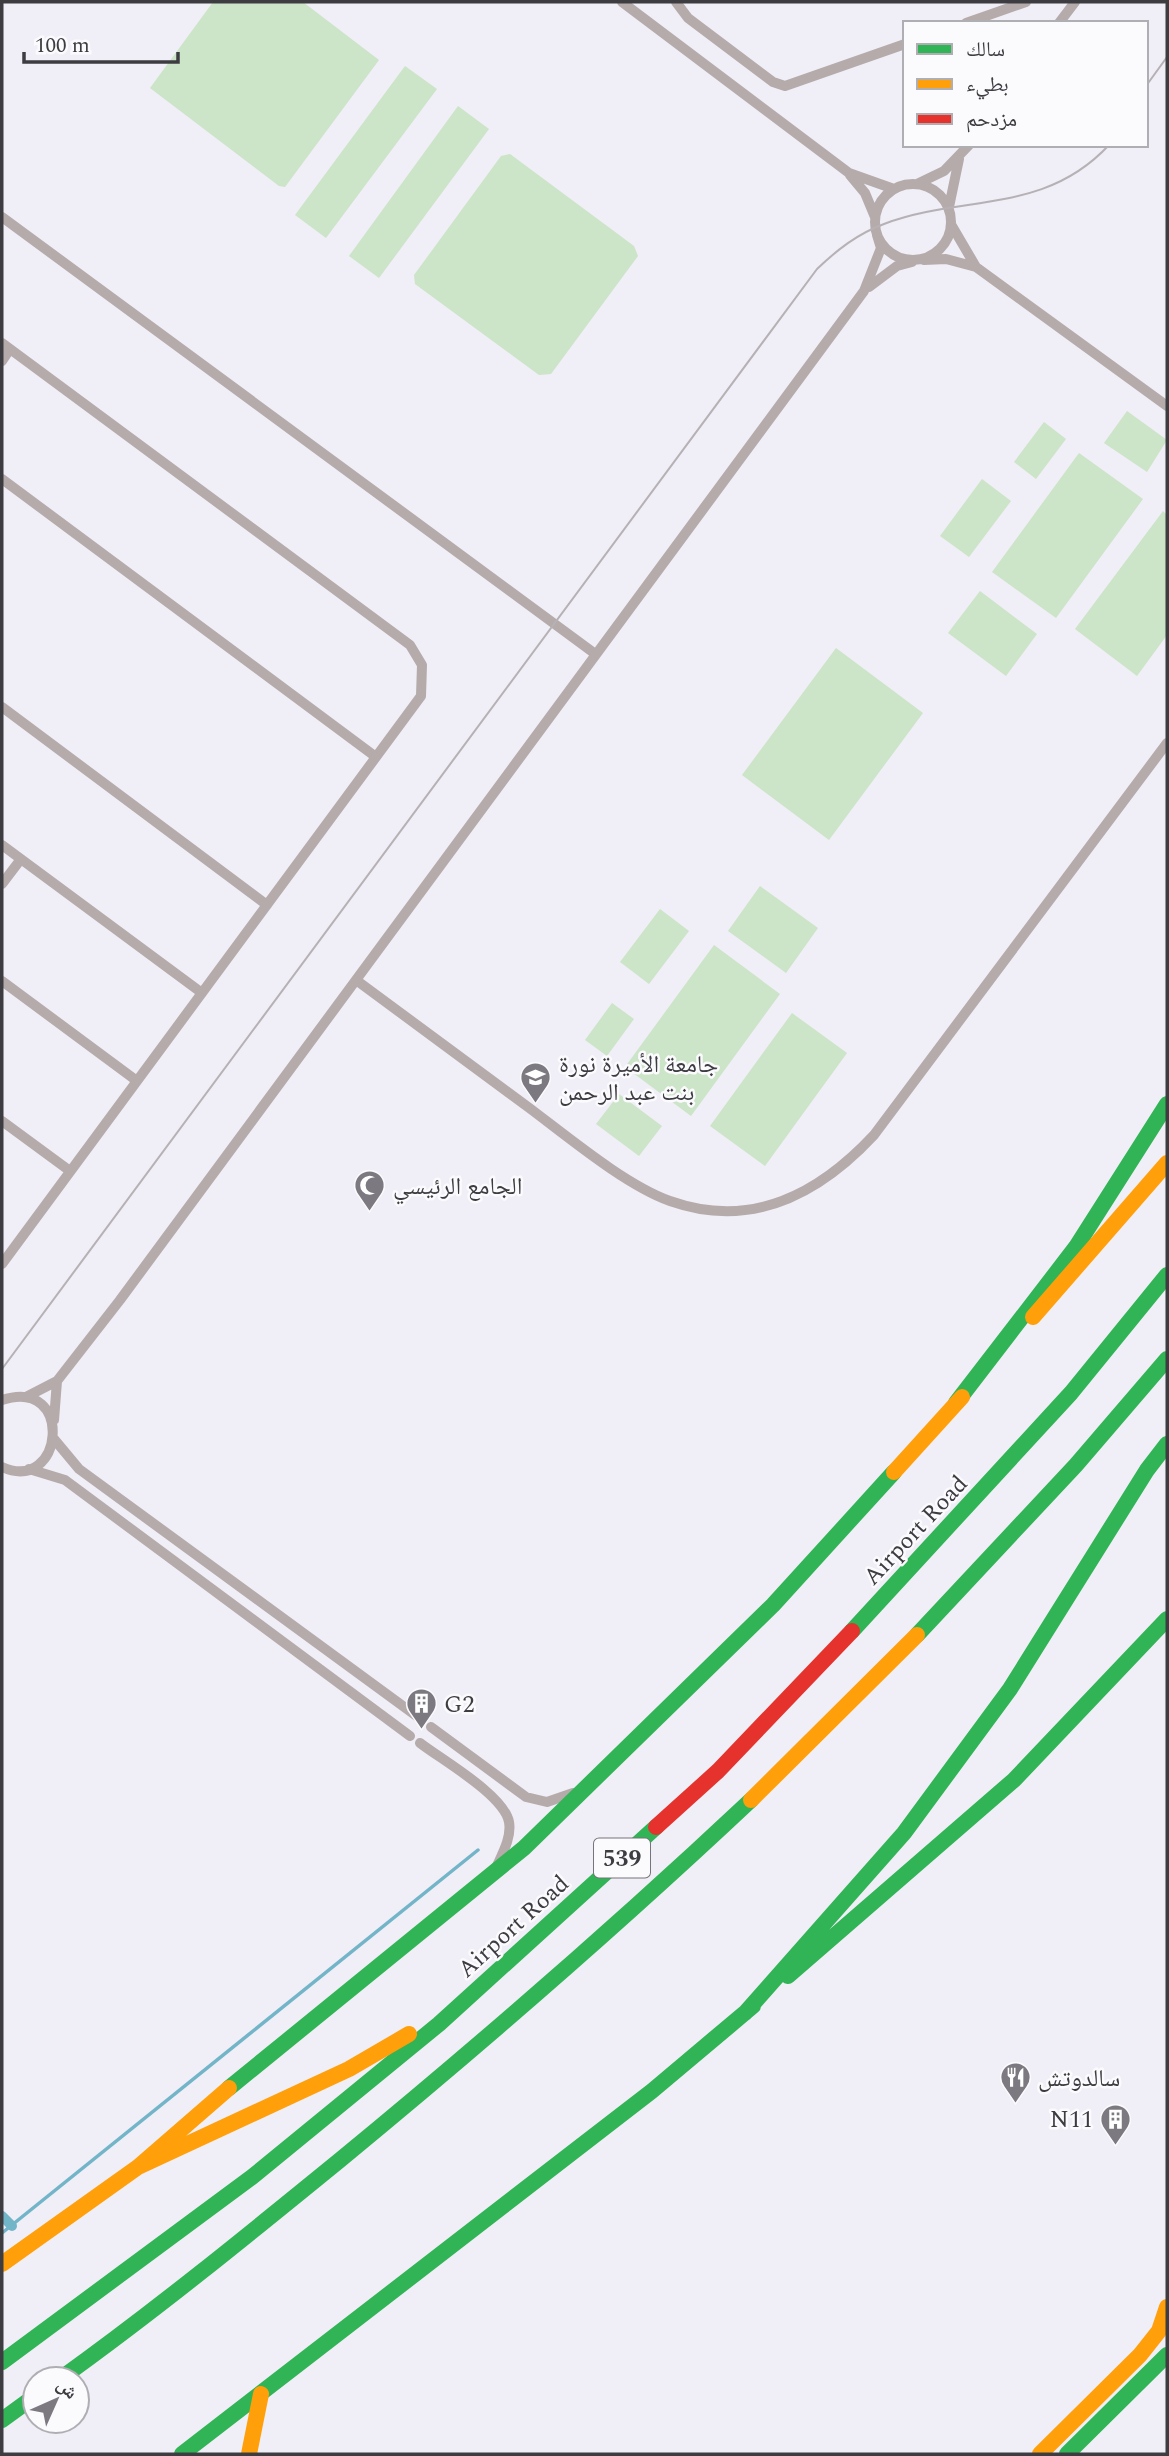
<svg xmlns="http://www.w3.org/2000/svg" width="1169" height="2456" viewBox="0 0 1169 2456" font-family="Spectral,'Noto Naskh Arabic',serif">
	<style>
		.green { fill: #cce4c7 }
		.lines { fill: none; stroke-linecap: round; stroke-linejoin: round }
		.stream { stroke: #73b5c8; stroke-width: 3.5 }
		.canal { stroke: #73b5c8; stroke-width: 10 }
		.street { stroke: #b5abab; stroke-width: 10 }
		.fast { stroke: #30b455; stroke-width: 16 }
		.slow { stroke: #ff9f0a; stroke-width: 16 }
		.jam { stroke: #e5322d; stroke-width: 16 }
		.tram { stroke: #b6b1b4; stroke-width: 2 }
		.labels { text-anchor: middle; stroke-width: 5; stroke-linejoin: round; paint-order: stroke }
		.shield { fill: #fbfafd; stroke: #767579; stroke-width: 2 }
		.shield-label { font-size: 23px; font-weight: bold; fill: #3d3c41 }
		.poi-label { font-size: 24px; fill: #3d3c41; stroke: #fbfafd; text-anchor: start }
		.street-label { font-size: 24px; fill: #3d3c41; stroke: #fbfafd }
	</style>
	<rect width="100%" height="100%" fill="#f0eef6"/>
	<path class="green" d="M 213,2 L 303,2 L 379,60 L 285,187 L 279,186 L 150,88 Z
		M 405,66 L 437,89 L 326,238 L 295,215 Z
		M 458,106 L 489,129 L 379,278 L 349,256 Z
		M 510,154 L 634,246 L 638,256 L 551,374 L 539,375 L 415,284 L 414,275 L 501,156 Z
		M 1127,411 L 1167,440 L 1147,472 L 1104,443 Z
		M 1044,422 L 1066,439 L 1036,479 L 1014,462 Z
		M 1079,453 L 1143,499 L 1056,618 L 992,572 Z
		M 982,479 L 1011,501 L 969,557 L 940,536 Z
		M 1163,511 L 1167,515 L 1167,635 L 1137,676 L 1075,629 Z
		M 980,591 L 1037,634 L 1006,676 L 948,633 Z
		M 836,648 L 923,713 L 829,840 L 742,775 Z
		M 760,886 L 818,928 L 786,973 L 728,931 Z
		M 660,909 L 689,931 L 649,984 L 620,962 Z
		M 714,945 L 780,994 L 691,1116 L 625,1067 Z
		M 612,1003 L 634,1019 L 607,1056 L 585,1040 Z
		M 792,1013 L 847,1053 L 765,1166 L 710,1126 Z
		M 619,1094 L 662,1126 L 639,1156 L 596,1124 Z"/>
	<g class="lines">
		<path class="stream" d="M 2,2233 L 478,1850"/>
		<path class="canal" d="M 2,2216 L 12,2226"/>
		<path class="street" d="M 622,2 L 849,173 L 894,189
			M 676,2 L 688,18 L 773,82 L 785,86 L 905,44
			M 966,23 L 1026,2
			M 1059,23 L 1075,2
			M 850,175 L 865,193 L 875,217
			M875 222a38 38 0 1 1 76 0a38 38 0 1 1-76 0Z
			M 917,184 L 944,171 L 969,145
			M 949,207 L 959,159
			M 2,217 L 594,653
			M 952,226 L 976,267
			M 924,260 L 946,259 L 976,267 L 1167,406
			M 869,287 L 897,266 L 912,262
			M 2,343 L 410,645 L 422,665 L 421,696 L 2,1264
			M 2,361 L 10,349
			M 2,479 L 376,757
			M 2,707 L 267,905
			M 2,845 L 202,993
			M 2,884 L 21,859
			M 356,980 C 414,1023 471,1065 528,1107 C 567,1136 625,1185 670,1201 C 752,1230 819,1194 874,1135 L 1167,743
			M 2,981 L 137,1081
			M 2,1121 L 70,1171
			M 26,1397 L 57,1381 L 120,1300 L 864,291 L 881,248 L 877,235
			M 2,1400 C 75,1376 64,1495 2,1467
			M 54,1420 L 57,1381
			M 54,1439 L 79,1469 L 422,1720
			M 29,1469 L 65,1480 L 410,1736
			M 431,1727 L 526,1797 L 547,1802 L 573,1793
			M 420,1743 C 442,1760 504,1795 509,1822 C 512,1838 501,1856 495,1870"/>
		<path class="fast" d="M 956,1403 L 1076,1247 L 1167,1104
			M 852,1631 L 1071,1393 L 1167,1275
			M 917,1635 L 1076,1465 L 1167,1359
			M 788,1976 L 1014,1780 L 1167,1619
			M 745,2013 L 904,1833 L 1010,1689 L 1147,1470 L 1167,1444
			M 229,2088 L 524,1848 L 773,1605 L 894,1472
			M 2,2362 L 252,2177 L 439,2024 L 656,1827
			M 60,2379 C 156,2310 248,2235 340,2160 C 481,2044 618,1925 751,1800
			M 2,2420 L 35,2396
			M 182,2454 L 652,2091 L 753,2006
			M 1067,2454 L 1167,2355"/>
		<path class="slow" d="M 1033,1317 L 1167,1163
			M 894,1472 L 962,1397
			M 751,1800 L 917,1635
			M 138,2167 L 349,2069 L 409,2034
			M 2,2264 L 138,2167 L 229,2088
			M 249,2454 L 261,2394
			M 1040,2454 L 1140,2355 L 1159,2331 L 1167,2307"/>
		<path class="jam" d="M 656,1827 L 718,1771 L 852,1631"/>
		<path class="tram" d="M 1146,86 L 1167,57
			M 2,1369 L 817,269 C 837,250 857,234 884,224 C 963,194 1044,215 1109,145"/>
	</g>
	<defs>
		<symbol id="university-pin" viewBox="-11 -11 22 30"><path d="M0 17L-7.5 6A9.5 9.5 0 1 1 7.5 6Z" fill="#7c7a80" stroke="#fbfafd"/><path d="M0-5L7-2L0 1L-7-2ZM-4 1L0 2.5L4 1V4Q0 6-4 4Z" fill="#fff"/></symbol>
		<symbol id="mosque-pin" viewBox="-11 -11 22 30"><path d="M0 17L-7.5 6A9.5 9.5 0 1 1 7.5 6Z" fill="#7c7a80" stroke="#fbfafd"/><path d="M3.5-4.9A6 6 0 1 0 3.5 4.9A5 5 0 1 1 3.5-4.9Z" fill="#fff"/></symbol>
		<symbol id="building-pin" viewBox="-11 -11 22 30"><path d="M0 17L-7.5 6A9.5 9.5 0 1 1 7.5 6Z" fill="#7c7a80" stroke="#fbfafd"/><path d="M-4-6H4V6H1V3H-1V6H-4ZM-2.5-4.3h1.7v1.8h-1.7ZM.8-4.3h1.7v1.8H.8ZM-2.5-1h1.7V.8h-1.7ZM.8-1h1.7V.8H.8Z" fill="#fff"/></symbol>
		<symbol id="restaurant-pin" viewBox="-11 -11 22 30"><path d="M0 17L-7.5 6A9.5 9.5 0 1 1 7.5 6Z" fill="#7c7a80" stroke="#fbfafd"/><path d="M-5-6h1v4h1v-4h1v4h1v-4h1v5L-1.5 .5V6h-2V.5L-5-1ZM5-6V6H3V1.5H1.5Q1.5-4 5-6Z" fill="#fff"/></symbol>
	</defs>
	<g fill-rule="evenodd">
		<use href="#university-pin" x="518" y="1060" width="35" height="47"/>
		<use href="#mosque-pin" x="352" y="1168" width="35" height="47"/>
		<use href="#building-pin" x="404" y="1686" width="35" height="47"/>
		<use href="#restaurant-pin" x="998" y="2060" width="35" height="47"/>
		<use href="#building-pin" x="1098" y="2102" width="35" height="47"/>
	</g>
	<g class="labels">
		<rect class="shield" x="594" y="1838.5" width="56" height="39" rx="5"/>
		<g class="shield-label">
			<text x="622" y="1866">539</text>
		</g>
		<g class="poi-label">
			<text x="559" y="1072">جامعة الأميرة نورة<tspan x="559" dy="28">بنت عبد الرحمن</tspan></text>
			<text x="393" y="1194">الجامع الرئيسي</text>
			<text x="444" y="1712">G2</text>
			<text x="1038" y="2086">سالدوتش</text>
			<text x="1093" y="2127" text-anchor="end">N11</text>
		</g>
		<g class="street-label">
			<text transform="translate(915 1530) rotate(-47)" y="8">Airport Road</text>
			<text transform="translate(513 1926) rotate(-42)" y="8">Airport Road</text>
		</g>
	</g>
	<rect width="1169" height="2456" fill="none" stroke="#3d3c41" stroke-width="7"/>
	<rect x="903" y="21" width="245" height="126" fill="#fbfafd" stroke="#afaeb2" stroke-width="2"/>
	<rect x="917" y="44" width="35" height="10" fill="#30b455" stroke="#afaeb2" stroke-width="2"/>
	<text x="966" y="56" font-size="21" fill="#3d3c41">سالك</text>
	<rect x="917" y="79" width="35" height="10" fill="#ff9f0a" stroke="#afaeb2" stroke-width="2"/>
	<text x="966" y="91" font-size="21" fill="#3d3c41">بطيء</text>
	<rect x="917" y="114" width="35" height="10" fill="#e5322d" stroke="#afaeb2" stroke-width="2"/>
	<text x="966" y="126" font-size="21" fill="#3d3c41">مزدحم</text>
	<g transform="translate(56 2400) rotate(45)"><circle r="33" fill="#fbfafd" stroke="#afaeb2" stroke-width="2"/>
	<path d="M0-5L12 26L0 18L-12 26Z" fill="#7c7a80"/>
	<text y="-10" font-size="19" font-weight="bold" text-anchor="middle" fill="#3d3c41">ش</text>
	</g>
	<path d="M24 52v10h154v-10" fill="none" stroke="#3d3c41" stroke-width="3.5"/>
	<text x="35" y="52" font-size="21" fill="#3d3c41" stroke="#fbfafd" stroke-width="5" paint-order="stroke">100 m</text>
</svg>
